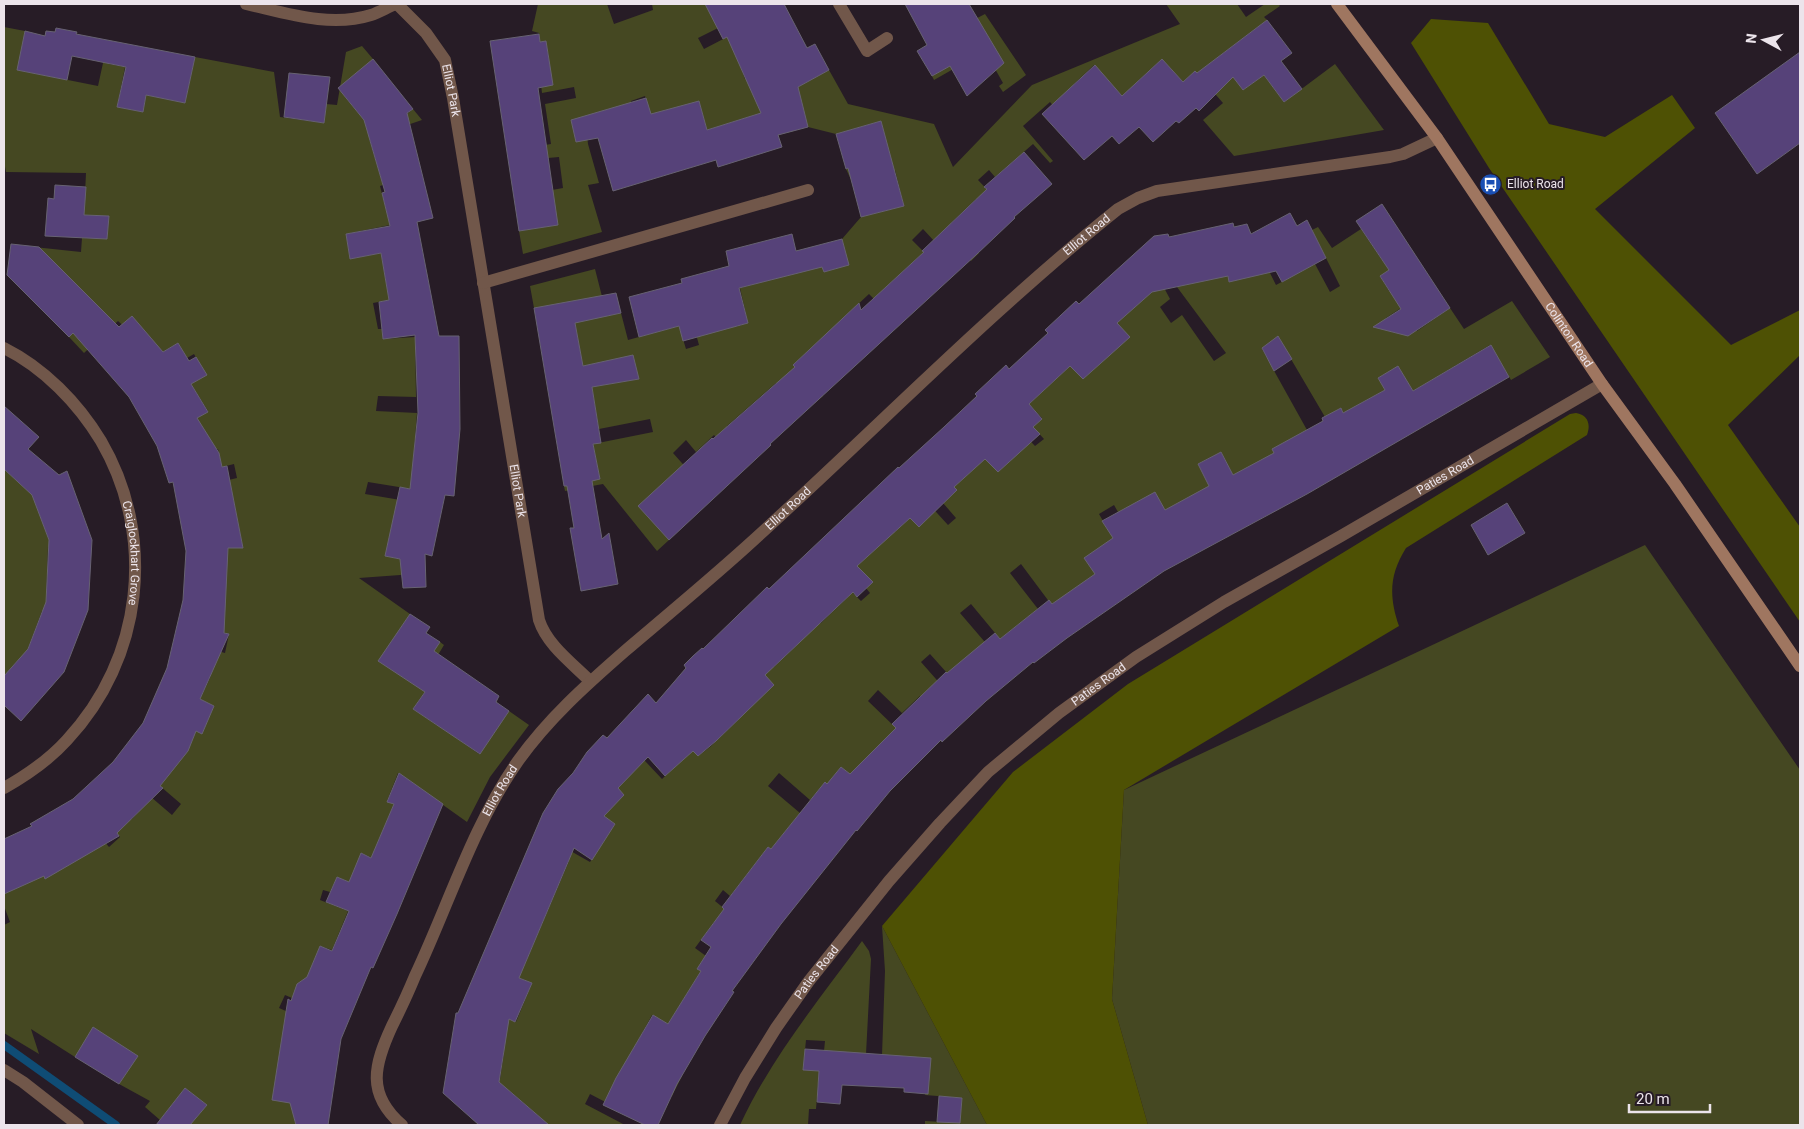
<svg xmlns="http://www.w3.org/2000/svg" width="1804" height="1129" viewBox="0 0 1804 1129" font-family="Roboto,sans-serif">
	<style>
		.green { fill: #454822 }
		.forest { fill: #4e5104 }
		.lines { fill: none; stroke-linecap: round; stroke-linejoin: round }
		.stream { stroke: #0f4c75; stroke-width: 8 }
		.building { fill: #564279; stroke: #676272 }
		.street { stroke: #71574a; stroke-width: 12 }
		.secondary { stroke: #9f7660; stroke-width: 12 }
		.labels { text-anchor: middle; stroke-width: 4; stroke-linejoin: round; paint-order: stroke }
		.street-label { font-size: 12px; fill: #ece4eb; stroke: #271c26 }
		.poi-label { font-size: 12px; fill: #ece4eb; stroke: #271c26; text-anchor: start }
	</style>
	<rect width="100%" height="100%" fill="#271c26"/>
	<path class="green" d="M 538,4 L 607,4 L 614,24 L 653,10 L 652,4 L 705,4 L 707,7 L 717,4 L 726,24 L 698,38 L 704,49 L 750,25 L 766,56 L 741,68 L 745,79 L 782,61 L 796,88 L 829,70 L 848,104 L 934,124 L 953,167 L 1032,85 L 1180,24 L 1166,4 L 1237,4 L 1246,17 L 1265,4 L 1278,4 L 1280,6 L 1264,17 L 1267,20 L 1218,57 L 1243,90 L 1264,75 L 1284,102 L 1335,64 L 1384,130 L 1234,156 L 1203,120 L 1223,103 L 1195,71 L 1183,82 L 1162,59 L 1139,80 L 1127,101 L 1094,65 L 1074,84 L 1063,117 L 1050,102 L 1023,126 L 1053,161 L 1050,163 L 1033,144 L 995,177 L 989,170 L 978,180 L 1001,204 L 990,214 L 976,199 L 951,223 L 979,253 L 971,261 L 944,234 L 935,242 L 923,229 L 912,240 L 924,252 L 884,289 L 877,302 L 869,294 L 839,322 L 836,355 L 821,339 L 793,365 L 823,396 L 815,403 L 801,388 L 789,399 L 776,383 L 727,426 L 731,453 L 714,435 L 696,452 L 686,440 L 673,453 L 697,480 L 669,540 L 657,551 L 603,484 L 565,491 L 564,486 L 600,479 L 593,444 L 653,432 L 650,419 L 599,429 L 592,387 L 639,379 L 633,356 L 583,366 L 571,302 L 534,308 L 530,286 L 595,269 L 607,316 L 621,313 L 628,340 L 679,326 L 686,349 L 699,345 L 692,320 L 731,310 L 735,327 L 748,323 L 740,288 L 801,272 L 796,251 L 816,246 L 824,272 L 848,265 L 842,239 L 861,217 L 904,206 L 895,170 L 852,182 L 846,169 L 890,156 L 881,121 L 836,134 L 808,127 L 800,97 L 786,100 L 794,131 L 778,135 L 770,110 L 707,130 L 699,101 L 652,118 L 645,96 L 631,101 L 642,139 L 585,116 L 588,144 L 599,183 L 588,185 L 602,232 L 523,254 L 519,231 L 558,225 L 552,190 L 563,188 L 559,157 L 548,158 L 539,146 L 551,144 L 545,104 L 576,98 L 574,87 L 542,93 L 541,84 L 549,58 L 546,41 L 540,42 L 539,33 L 532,31 Z
		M 985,14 L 1026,75 L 1003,92 L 999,86 L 1003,83 L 985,51 L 934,80 L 932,76 L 965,57 L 950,32 Z
		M 4,27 L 25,31 L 18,70 L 98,86 L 108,40 L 113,41 L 109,64 L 125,67 L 117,107 L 143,112 L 146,95 L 185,103 L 195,57 L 274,72 L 280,117 L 324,123 L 326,104 L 337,105 L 346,52 L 362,46 L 373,59 L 345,97 L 371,128 L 397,122 L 413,109 L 422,120 L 369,138 L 383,185 L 380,186 L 390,225 L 346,234 L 350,259 L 381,253 L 389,300 L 373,303 L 378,329 L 382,329 L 383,339 L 415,337 L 416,397 L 378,396 L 376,411 L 417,413 L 411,489 L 368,482 L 365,494 L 424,504 L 386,556 L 399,559 L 401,550 L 414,574 L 359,578 L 410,614 L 379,661 L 412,683 L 440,642 L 444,645 L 435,660 L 443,665 L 413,709 L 438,726 L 449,710 L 455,737 L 479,754 L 509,711 L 529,725 L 490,777 L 467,822 L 398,773 L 387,801 L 394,804 L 378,842 L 391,866 L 361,853 L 359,886 L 337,877 L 330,892 L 323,890 L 320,900 L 348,911 L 332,950 L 320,946 L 315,959 L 314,985 L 303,980 L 297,984 L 296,996 L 306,1004 L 285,995 L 279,1008 L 302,1018 L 323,1108 L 294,1116 L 296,1125 L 190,1125 L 207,1105 L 185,1088 L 160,1120 L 145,1107 L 150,1101 L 119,1084 L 137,1056 L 94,1028 L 75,1057 L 31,1029 L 39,1054 L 4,1033 L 4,925 L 10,922 L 4,906 L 4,886 L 40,870 L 45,878 L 98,834 L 109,847 L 120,837 L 108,824 L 132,819 L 144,806 L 137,798 L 144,791 L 172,815 L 181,804 L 160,786 L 176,765 L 196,731 L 202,733 L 214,706 L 200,699 L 210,678 L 214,650 L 225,653 L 229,634 L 219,631 L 228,548 L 243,548 L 231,487 L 216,483 L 237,478 L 234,464 L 222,467 L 218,449 L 203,453 L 197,418 L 208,411 L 191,384 L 206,375 L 194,354 L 187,358 L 178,343 L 156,356 L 118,321 L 84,353 L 69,337 L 98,307 L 34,247 L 81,252 L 82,238 L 107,239 L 109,216 L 84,215 L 86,173 L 6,172 L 4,161 Z
		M 1318,227 L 1332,248 L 1361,229 L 1382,260 L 1408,244 L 1415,254 L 1380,276 L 1389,291 L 1424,269 L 1401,308 L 1386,318 L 1385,325 L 1389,331 L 1396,333 L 1411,323 L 1417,331 L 1450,308 L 1464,329 L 1512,301 L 1550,357 L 1511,380 L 1490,345 L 1413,391 L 1398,367 L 1378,378 L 1385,390 L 1361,403 L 1351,427 L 1341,408 L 1325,417 L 1278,337 L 1262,349 L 1307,430 L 1281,466 L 1233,475 L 1221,452 L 1198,464 L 1209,486 L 1184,519 L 1118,512 L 1114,505 L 1099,514 L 1114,540 L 1095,574 L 1062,619 L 1021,564 L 1010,573 L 1038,609 L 1000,639 L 971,604 L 960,613 L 990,648 L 947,673 L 930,654 L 921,662 L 943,687 L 926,703 L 920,696 L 902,713 L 878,690 L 868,701 L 896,728 L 858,781 L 841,767 L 831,779 L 837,793 L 825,782 L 810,800 L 779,773 L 768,786 L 800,813 L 771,849 L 768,847 L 730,896 L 723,890 L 715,901 L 737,919 L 714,922 L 695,948 L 706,956 L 697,969 L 701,971 L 668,1024 L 652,1015 L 634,1048 L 682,1076 L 672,1096 L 637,1079 L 613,1106 L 590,1094 L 585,1104 L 625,1125 L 537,1125 L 542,1119 L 511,1092 L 475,1075 L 500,1079 L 504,1053 L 464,1000 L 516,1022 L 532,983 L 497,969 L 525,964 L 569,861 L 560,845 L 590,862 L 615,824 L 580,801 L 618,788 L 630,745 L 662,779 L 680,762 L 684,741 L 698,756 L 710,747 L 738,720 L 744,653 L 774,667 L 797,645 L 786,633 L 821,623 L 849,596 L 848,588 L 861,601 L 870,593 L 866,588 L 872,582 L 857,566 L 886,539 L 880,515 L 895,532 L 927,502 L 948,525 L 956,518 L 943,503 L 957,490 L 954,487 L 978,465 L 958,443 L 964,436 L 998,472 L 1006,464 L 1020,430 L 1035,446 L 1044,439 L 1033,427 L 1042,418 L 1029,404 L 1070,366 L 1083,379 L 1102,361 L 1117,323 L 1153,267 L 1170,299 L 1160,307 L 1171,323 L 1182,315 L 1214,361 L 1226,353 L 1177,287 L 1225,265 L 1229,282 L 1262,257 L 1276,285 L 1315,264 L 1330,292 L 1340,286 L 1312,230 Z
		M 4,469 L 29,492 L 31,491 L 51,546 L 48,547 L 46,600 L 71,606 L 66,620 L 42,611 L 27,651 L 32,672 L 18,660 L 4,676 Z
		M 1645,545 L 1800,770 L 1800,1125 L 1148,1125 L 1112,999 L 1124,790 Z
		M 882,926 L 987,1125 L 925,1125 L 925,1121 L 960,1123 L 962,1098 L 925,1095 L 926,1090 L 928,1090 L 930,1058 L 882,1055 L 885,971 Z
		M 862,941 L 869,951 L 871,959 L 866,1054 L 824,1051 L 825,1041 L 806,1040 L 803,1070 L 819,1071 L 816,1109 L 809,1109 L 808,1125 L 740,1125 C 771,1058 819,1000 862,941 Z"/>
	<path class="forest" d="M 1431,19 L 1488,23 L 1549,124 L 1605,137 L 1672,95 L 1695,128 L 1595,209 L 1731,345 L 1800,310 L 1800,355 L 1728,425 L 1800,527 L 1800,622 L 1489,168 L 1411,43 Z
		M 1576,413 C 1588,415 1591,424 1587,435 L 1406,548 C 1389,575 1389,597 1399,626 L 1124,790 L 1112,999 L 1148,1125 L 987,1125 L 882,926 L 1013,772 L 1128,684 L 1570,414 Z"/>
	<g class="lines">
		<path class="stream" d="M 4,1045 L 116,1125"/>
	</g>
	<path class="building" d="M 705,4 L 784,4 L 807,48 L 815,44 L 829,70 L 798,87 L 808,127 L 778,135 L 782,147 L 718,167 L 716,160 L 613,191 L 598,138 L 576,142 L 571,120 L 646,98 L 651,114 L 699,101 L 707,130 L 761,113 L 727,37 L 723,39 Z
		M 905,4 L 969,4 L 1004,63 L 967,96 L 950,66 L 932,76 L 917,51 L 927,45 Z
		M 1267,20 L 1292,53 L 1281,61 L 1302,89 L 1284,102 L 1264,75 L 1243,90 L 1233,77 L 1199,111 L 1196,108 L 1179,123 L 1176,121 L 1153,142 L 1139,127 L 1119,144 L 1112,136 L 1084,160 L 1042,114 L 1095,65 L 1122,96 L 1162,59 L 1183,82 L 1195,71 L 1197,73 Z
		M 56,28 L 77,32 L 76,34 L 195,57 L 185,103 L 146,95 L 143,112 L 117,107 L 126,67 L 72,56 L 67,80 L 17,70 L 25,31 L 45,36 L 46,31 L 55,32 Z
		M 539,34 L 540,42 L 546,41 L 553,85 L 538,88 L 558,225 L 519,231 L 490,41 Z
		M 1800,52 L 1800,143 L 1757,174 L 1715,113 Z
		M 373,59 L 413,109 L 407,113 L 433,218 L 417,222 L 439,336 L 459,336 L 460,429 L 454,496 L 445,495 L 432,556 L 425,554 L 426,587 L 403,588 L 400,559 L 385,556 L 400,487 L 410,489 L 418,413 L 415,335 L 383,339 L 379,302 L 389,300 L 381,253 L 350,259 L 346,234 L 390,226 L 382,193 L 385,192 L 364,120 L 338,88 Z
		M 289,73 L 330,77 L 324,123 L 284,117 Z
		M 881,121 L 904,206 L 861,217 L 848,168 L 846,169 L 836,134 Z
		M 1024,152 L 1052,184 L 1014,217 L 1015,218 L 977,254 L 770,444 L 771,445 L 669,540 L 638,506 L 712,438 L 713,439 L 795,367 L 793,365 L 859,303 L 861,310 L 924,252 L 922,251 L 987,189 L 984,187 Z
		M 55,185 L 86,187 L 84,215 L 109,216 L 107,239 L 45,236 L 48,198 L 54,199 Z
		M 1382,204 L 1450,308 L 1408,336 L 1373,327 L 1401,309 L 1380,276 L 1389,270 L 1356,221 Z
		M 1290,213 L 1297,226 L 1307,220 L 1326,258 L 1282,282 L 1276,271 L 1229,282 L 1228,276 L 1152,292 L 1117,323 L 1130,337 L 1110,355 L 1083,379 L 1070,366 L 1029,404 L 1042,419 L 1033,427 L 1040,434 L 998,472 L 985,459 L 954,487 L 957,490 L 919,527 L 910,518 L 857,566 L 873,582 L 857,597 L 853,592 L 765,675 L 774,685 L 716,741 L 698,756 L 693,751 L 665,776 L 648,757 L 618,788 L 624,795 L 604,816 L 615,824 L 592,860 L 574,848 L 519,978 L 532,983 L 515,1022 L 509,1019 L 499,1082 L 549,1125 L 479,1125 L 443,1093 L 456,1013 L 458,1013 L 543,813 L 558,789 L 573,773 L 587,752 L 603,735 L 607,738 L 648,694 L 656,703 L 686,668 L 684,665 L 693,656 L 702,648 L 703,649 L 767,587 L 769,589 L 898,467 L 899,468 L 944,427 L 977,396 L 975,394 L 1006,365 L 1009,369 L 1048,333 L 1045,330 L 1076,301 L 1079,304 L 1154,236 L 1168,234 L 1169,237 L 1233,223 L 1234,227 L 1247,224 L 1251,234 Z
		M 792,234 L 796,251 L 842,239 L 849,265 L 824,272 L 822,267 L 739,288 L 748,323 L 683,341 L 679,326 L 639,337 L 629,297 L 682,283 L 681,279 L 729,266 L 726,251 Z
		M 11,244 L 39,247 L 119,327 L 132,316 L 163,352 L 178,343 L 189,361 L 196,357 L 207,375 L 191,384 L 208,412 L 197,418 L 219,453 L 222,467 L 227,466 L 243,548 L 228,548 L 224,633 L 229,634 L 200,699 L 214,706 L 202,734 L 196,731 L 188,751 L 160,786 L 163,788 L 117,833 L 119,836 L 45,879 L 44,876 L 4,894 L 4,839 L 32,826 L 30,824 L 73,799 L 113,762 L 143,723 L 167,668 L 183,600 L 186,551 L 173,482 L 169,483 L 157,446 L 129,397 L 73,333 L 69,337 L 7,275 Z
		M 616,293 L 621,313 L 575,323 L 583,366 L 633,355 L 639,379 L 592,387 L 601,443 L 593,444 L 600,479 L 592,481 L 602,539 L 609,533 L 618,584 L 581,591 L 570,528 L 574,528 L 567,486 L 564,486 L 534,308 Z
		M 1278,336 L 1292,359 L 1274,371 L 1262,348 Z
		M 1491,345 L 1509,377 L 1307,494 L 1164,571 L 1067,638 L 1034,663 L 1033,662 L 986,701 L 942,742 L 941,740 L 890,791 L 857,831 L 856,830 L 781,924 L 732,991 L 734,992 L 705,1036 L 677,1084 L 658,1125 L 645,1125 L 603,1105 L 616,1078 L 653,1015 L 668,1024 L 701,971 L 697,969 L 711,947 L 701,940 L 724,909 L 722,907 L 768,847 L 771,849 L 825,782 L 827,784 L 841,767 L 850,774 L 896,728 L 892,724 L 946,672 L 947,673 L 995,633 L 1000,639 L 1049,600 L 1052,604 L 1095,574 L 1084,558 L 1113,538 L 1102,521 L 1155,492 L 1165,510 L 1209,486 L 1198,464 L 1221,452 L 1233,475 L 1274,453 L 1272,449 L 1323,421 L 1322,418 L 1341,408 L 1343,413 L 1385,390 L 1378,378 L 1398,366 L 1413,391 Z
		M 4,406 L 39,437 L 28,449 L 59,475 L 67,471 L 92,540 L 88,610 L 64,672 L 21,721 L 4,705 L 4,676 L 28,649 L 46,602 L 49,540 L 32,495 L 4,469 Z
		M 1507,503 L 1525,533 L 1488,555 L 1471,525 Z
		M 410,614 L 430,627 L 426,633 L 440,642 L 434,651 L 499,696 L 496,702 L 509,711 L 480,754 L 413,709 L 425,692 L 378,661 Z
		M 399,773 L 443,804 L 397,914 L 373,968 L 371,967 L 341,1039 L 328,1125 L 296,1125 L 290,1103 L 272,1100 L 288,999 L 291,1001 L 297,984 L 307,977 L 320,946 L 332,951 L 349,911 L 326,902 L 337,877 L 349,882 L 361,853 L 371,858 L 394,804 L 387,802 Z
		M 93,1027 L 138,1056 L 119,1084 L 75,1057 Z
		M 805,1049 L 931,1058 L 928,1094 L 904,1092 L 904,1088 L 842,1085 L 840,1104 L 817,1102 L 819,1071 L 803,1070 Z
		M 185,1088 L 207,1105 L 190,1125 L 156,1125 Z
		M 939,1096 L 962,1098 L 960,1123 L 937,1122 Z"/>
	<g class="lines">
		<g class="street">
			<path d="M 246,4 C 286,13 330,28 371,15 C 380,12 388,7 396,4"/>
			<path id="s1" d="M 397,4 L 426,33 L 445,60 L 453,98 L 539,620 C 547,645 572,663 590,681"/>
			<path d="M 839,4 L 867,51 L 887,38"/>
			<path d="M 483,283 L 808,190"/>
			<path id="s2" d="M 4,348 C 44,368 78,403 101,441 C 157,537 143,659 67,740 C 49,760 27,775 4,788"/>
			<path d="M 4,1070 L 23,1082 L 78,1125"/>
			<path id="s3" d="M 402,1125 C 366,1094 374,1065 392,1026 C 400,1010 408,993 415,976 C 449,904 472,827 518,761 C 548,719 586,685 625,651 C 665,617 706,583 746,547 C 870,435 987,314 1118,209 L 1138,198 L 1157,191 L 1390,157 L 1403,154 L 1437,138"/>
			<path id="s4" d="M 720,1125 L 745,1078 L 776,1028 L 809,981 L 889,881 L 940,823 L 988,772 L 1059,713 L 1136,657 L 1224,602 L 1341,536 L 1602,384"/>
		</g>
		<path class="secondary" id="s5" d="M 1337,4 L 1437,138 L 1602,384 L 1675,484 L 1800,666"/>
	</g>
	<defs>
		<symbol id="bus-disc" viewBox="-11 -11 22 22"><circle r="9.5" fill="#1a4fb4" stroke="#271c26"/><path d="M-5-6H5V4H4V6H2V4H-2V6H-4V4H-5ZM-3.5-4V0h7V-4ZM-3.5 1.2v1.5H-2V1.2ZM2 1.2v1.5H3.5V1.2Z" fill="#fff"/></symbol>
	</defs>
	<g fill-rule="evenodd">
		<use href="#bus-disc" x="1478" y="172" width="25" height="25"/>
	</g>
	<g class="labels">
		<g class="street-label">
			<text dy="4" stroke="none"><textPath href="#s1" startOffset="105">Elliot Park</textPath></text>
			<text dy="4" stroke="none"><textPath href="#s3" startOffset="1179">Elliot Road</textPath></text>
			<text dy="4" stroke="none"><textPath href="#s5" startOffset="404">Colinton Road</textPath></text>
			<text dy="4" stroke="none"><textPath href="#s4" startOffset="991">Paties Road</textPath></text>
			<text dy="4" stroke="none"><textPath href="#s1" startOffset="511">Elliot Park</textPath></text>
			<text dy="4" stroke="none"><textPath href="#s3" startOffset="774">Elliot Road</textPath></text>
			<text dy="4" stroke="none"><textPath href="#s2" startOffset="254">Craiglockhart Grove</textPath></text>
			<text dy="4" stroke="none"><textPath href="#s4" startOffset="586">Paties Road</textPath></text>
			<text dy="4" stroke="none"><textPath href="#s3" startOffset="369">Elliot Road</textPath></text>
			<text dy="4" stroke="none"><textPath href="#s4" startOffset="181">Paties Road</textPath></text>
		</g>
		<g class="poi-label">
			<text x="1507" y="188">Elliot Road</text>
		</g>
	</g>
	<rect width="1804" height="1129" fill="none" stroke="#ece4eb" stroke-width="10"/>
	<g transform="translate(1764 40) rotate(277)" stroke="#271c26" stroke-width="4" paint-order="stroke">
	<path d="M0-4L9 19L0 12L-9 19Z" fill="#ece4eb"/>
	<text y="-8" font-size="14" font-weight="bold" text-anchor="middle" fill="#ece4eb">N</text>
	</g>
	<path d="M1629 1104v8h81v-8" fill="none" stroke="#ece4eb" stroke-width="2.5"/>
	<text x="1636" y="1104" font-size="15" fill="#ece4eb" stroke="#271c26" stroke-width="4" paint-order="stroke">20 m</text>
</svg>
